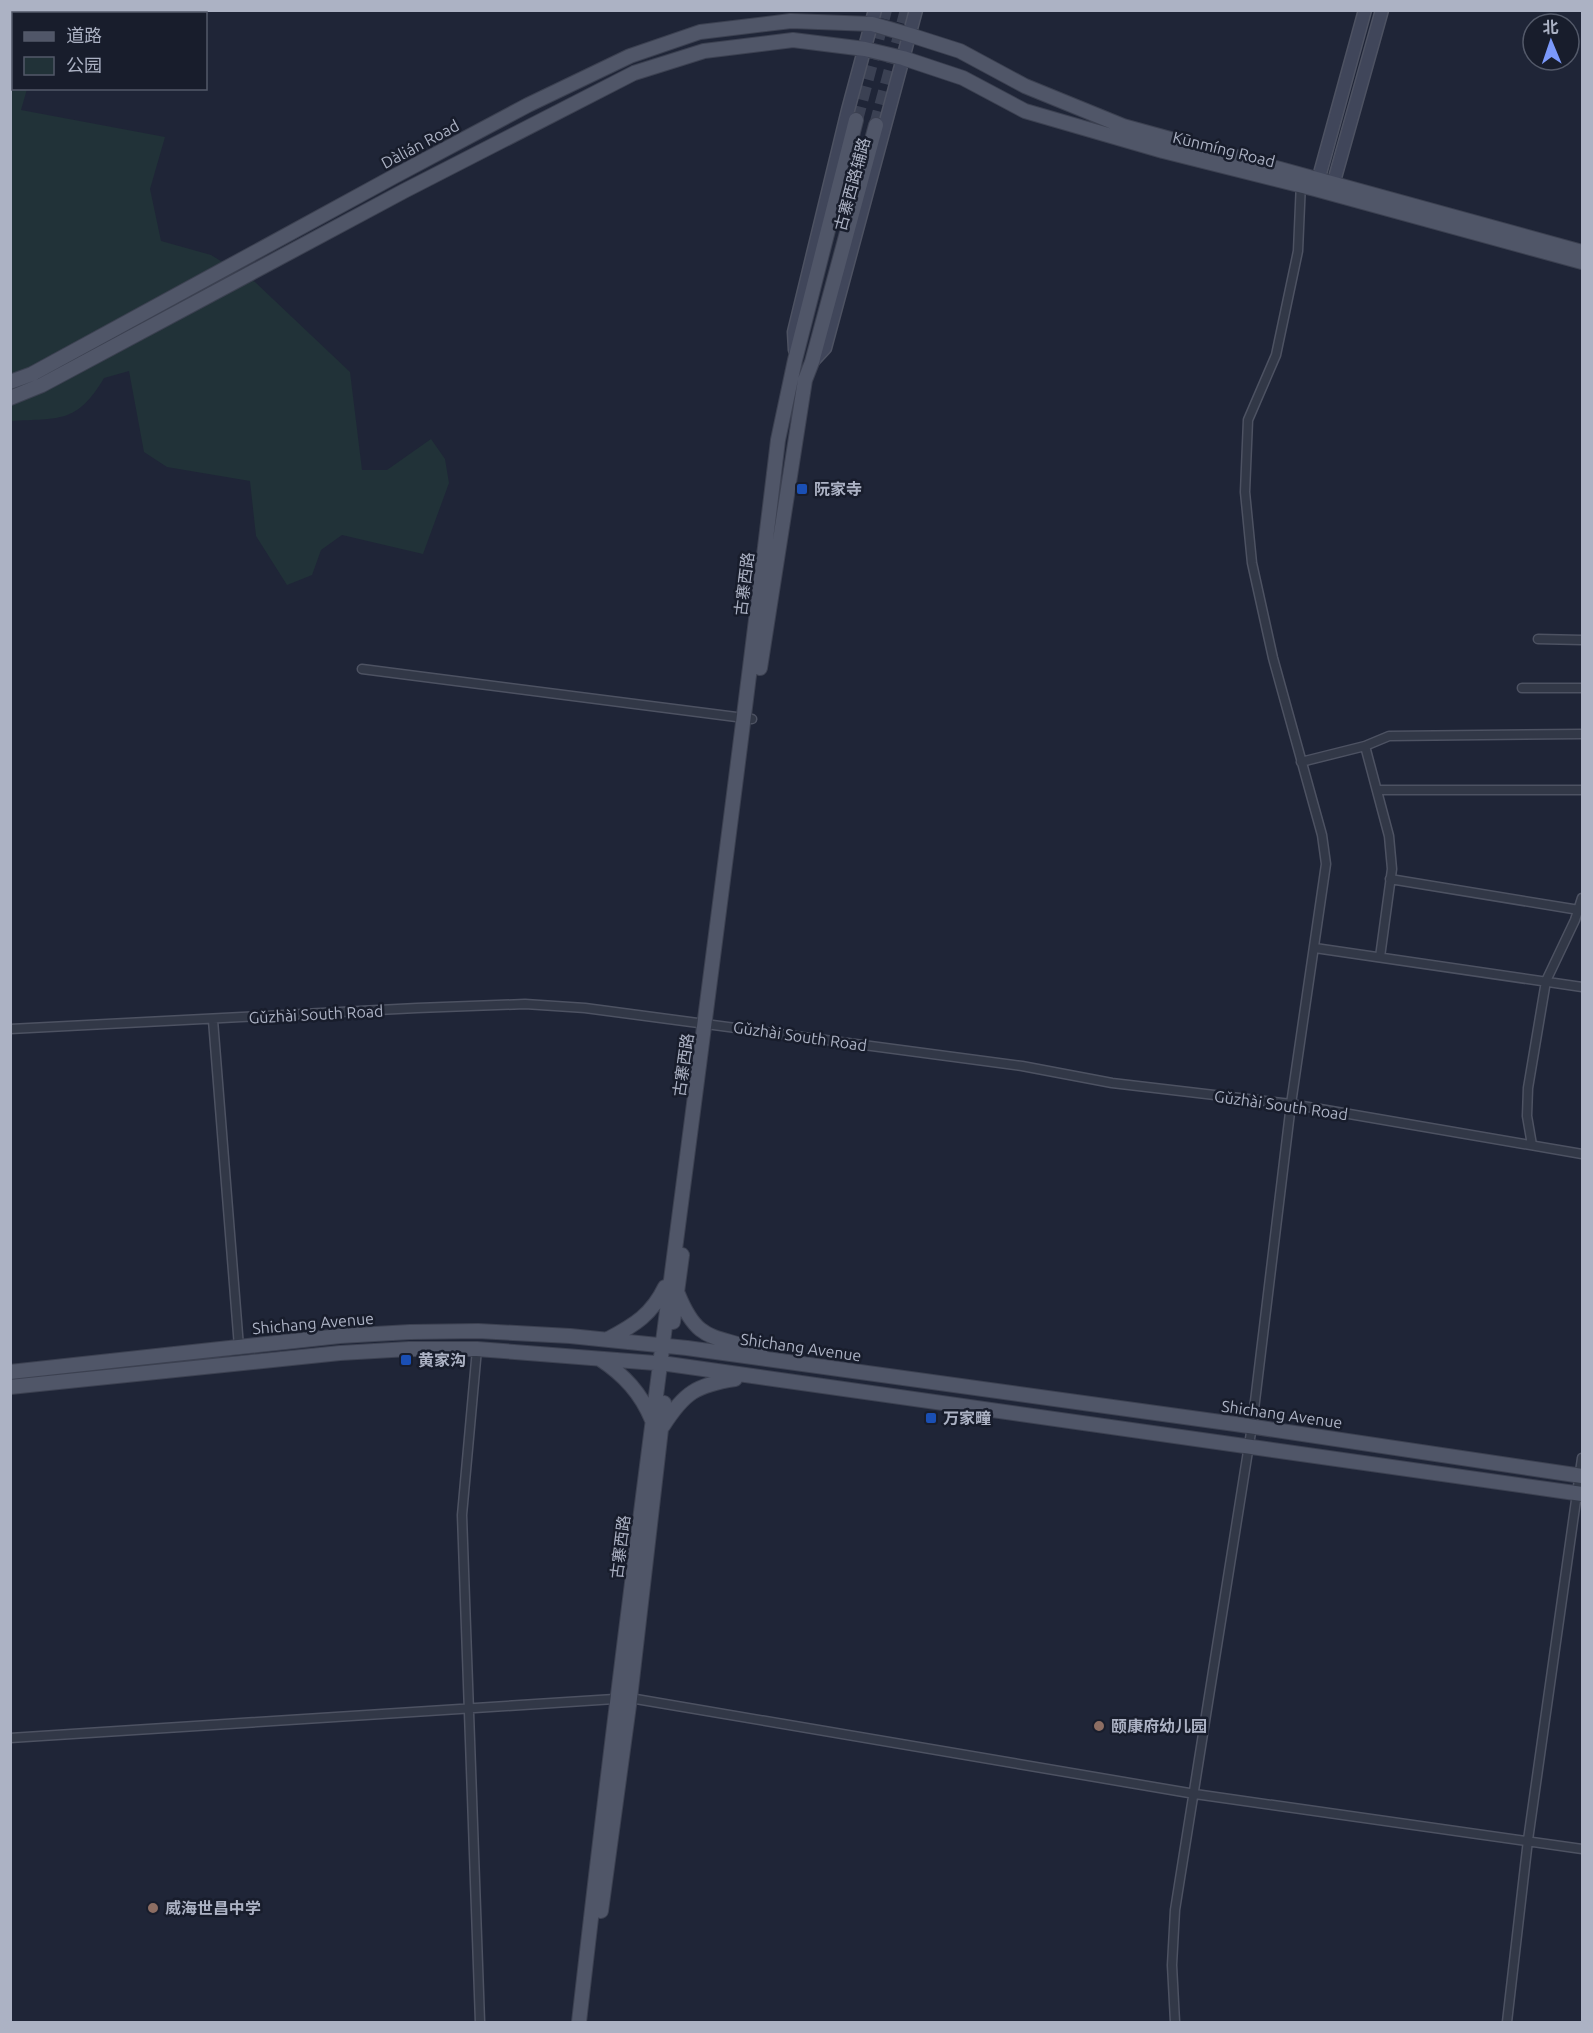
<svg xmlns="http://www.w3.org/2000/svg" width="1593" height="2033" viewBox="0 0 1593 2033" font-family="Ubuntu,'Noto Sans SC',sans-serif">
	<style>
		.green { fill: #213238 }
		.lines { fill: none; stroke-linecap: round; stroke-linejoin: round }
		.primary-tunnel { stroke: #3b4153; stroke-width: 14; stroke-dasharray: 14 7; stroke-linecap: butt }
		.minor-casing { stroke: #4d5262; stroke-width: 11 }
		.secondary-casing { stroke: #4d5262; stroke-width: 15 }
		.primary-casing { stroke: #3c4151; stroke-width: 16 }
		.minor { stroke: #323847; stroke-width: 8 }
		.secondary { stroke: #40465a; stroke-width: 12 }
		.primary { stroke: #505668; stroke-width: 14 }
		.transit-dot { fill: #1a4fb4; stroke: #181d2c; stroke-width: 2 }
		.education-dot { fill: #8d6e63; stroke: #181d2c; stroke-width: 2 }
		.labels { text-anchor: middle; stroke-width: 5; stroke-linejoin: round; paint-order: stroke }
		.street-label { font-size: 16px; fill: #acb2c4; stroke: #181d2c }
		.poi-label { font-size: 16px; font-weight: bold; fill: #acb2c4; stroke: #181d2c; text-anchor: start }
	</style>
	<rect width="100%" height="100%" fill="#1f2537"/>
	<path class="green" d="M 11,11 L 47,11 L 46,13 L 14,14 L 14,88 L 27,89 L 21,110 L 165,137 L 150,189 L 161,241 L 211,255 L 255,282 L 350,372 L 362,470 L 387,470 L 431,439 L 445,459 L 449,483 L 423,554 L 342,535 L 321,550 L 312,575 L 287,585 L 256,536 L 250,481 L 167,467 L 144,452 L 129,371 L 104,378 C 77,424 59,418 11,421 Z"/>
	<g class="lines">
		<path class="primary-tunnel" d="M 856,120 L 885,10
			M 876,125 L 907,10"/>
		<defs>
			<path id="minor" d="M 1538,639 L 1582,640
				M 362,669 L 752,719
				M 1522,688 L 1582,688
				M 1365,746 L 1389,836 L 1392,869 L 1380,957
				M 1301,762 L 1365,746 L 1389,736 L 1582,734
				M 1377,790 L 1582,790
				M 1390,879 L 1579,910
				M 1315,948 L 1582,987
				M 213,1020 L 239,1347
				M 10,1029 L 417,1008 L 525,1004 L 585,1008 L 1022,1066 L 1112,1083 L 1291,1104 L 1582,1154
				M 1532,1145 L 1527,1116 L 1528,1088 L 1546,981 L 1575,920 L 1582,898
				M 477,1349 L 462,1515 L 480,2022
				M 10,1738 L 630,1698 L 1195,1794 L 1582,1849
				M 1175,2022 L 1172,1965 L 1175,1910 L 1252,1426 L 1291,1104 L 1326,864 L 1322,835 L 1273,658 L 1252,563 L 1245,492 L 1248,420 L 1276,355 L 1298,251 L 1301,182
				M 1507,2022 L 1528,1840 L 1582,1458"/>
			<path id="secondary" d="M 1316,188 L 1365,10
				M 1331,192 L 1382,10
				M 795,350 L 794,332 L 848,110 L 875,10
				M 812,362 L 825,348 L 916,10"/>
			<path id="primary" d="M 10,382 L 32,374 L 393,177 L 528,105 L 630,56 L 700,32 L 791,21 L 872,24 L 910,35 L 960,51 L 1025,86 L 1123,126 L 1582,252
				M 10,398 L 42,385 L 404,191 L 634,73 L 704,51 L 793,40 L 865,49 L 903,58 L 963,78 L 1025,111 L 1163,151 L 1315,189 L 1582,262
				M 760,668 L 805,380 L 812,362 L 876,125
				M 678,1294 C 699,1346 715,1333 760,1352
				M 673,1322 L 682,1255
				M 608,1339 C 635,1325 652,1314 665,1287
				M 600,1359 C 624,1375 641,1393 652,1420
				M 10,1372 L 340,1336 L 410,1332 L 478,1331 L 570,1336 L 687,1348 L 1235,1424 L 1582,1476
				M 10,1387 L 340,1353 L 409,1349 L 477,1349 L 668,1364 L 1582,1494
				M 663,1426 C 684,1393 696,1385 735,1379
				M 601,1911 L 630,1698 L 664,1403
				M 579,2022 C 639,1494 715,968 778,440 L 795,360 L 856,120"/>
		</defs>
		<use href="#minor" class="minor-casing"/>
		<use href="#secondary" class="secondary-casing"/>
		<use href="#primary" class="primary-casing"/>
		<use href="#minor" class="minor"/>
		<use href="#secondary" class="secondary"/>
		<use href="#primary" class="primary"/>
	</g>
	<g class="transit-dot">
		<rect x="796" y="483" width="12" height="12" rx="3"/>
		<rect x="400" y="1354" width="12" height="12" rx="3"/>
		<rect x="925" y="1412" width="12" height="12" rx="3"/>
	</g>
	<g class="education-dot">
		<circle cx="1099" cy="1726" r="6"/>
		<circle cx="153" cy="1908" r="6"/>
	</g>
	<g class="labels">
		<g class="street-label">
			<text transform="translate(420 144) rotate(-28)" y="6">Dàlián Road</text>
			<text transform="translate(1224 149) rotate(14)" y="6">Kūnmíng Road</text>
			<text transform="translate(852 184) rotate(-75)" y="6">古寨西路辅路</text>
			<text transform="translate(744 584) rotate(-83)" y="6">古寨西路</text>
			<text transform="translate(316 1014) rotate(-3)" y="6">Gǔzhài South Road</text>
			<text transform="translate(800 1036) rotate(8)" y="6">Gǔzhài South Road</text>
			<text transform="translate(683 1065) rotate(-82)" y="6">古寨西路</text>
			<text transform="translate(1281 1105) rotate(8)" y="6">Gǔzhài South Road</text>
			<text transform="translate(313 1323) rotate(-5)" y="6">Shichang Avenue</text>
			<text transform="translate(801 1347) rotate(8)" y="6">Shichang Avenue</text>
			<text transform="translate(1282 1414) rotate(8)" y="6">Shichang Avenue</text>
			<text transform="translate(620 1547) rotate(-83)" y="6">古寨西路</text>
		</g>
		<g class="poi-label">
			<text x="814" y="495">阮家寺</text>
			<text x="418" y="1366">黄家沟</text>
			<text x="943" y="1424">万家疃</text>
			<text x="1111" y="1732">颐康府幼儿园</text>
			<text x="165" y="1914">威海世昌中学</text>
		</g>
	</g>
	<rect width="1593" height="2033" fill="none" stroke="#acb2c4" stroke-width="24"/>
	<rect x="12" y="12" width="195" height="78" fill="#181d2c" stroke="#535969" stroke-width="1.5"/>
	<rect x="24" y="32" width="30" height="9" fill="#505668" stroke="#535969" stroke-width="1.5"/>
	<text x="66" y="42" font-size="18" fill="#acb2c4">道路</text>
	<rect x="24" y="57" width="30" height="18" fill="#213238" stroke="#535969" stroke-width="1.5"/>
	<text x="66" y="72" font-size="18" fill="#acb2c4">公园</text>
	<g transform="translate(1551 42) rotate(358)"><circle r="28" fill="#181d2c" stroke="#535969" stroke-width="1.5"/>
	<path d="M0-4.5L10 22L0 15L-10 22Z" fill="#7b99fb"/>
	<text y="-9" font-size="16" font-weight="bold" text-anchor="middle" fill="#acb2c4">北</text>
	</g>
</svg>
